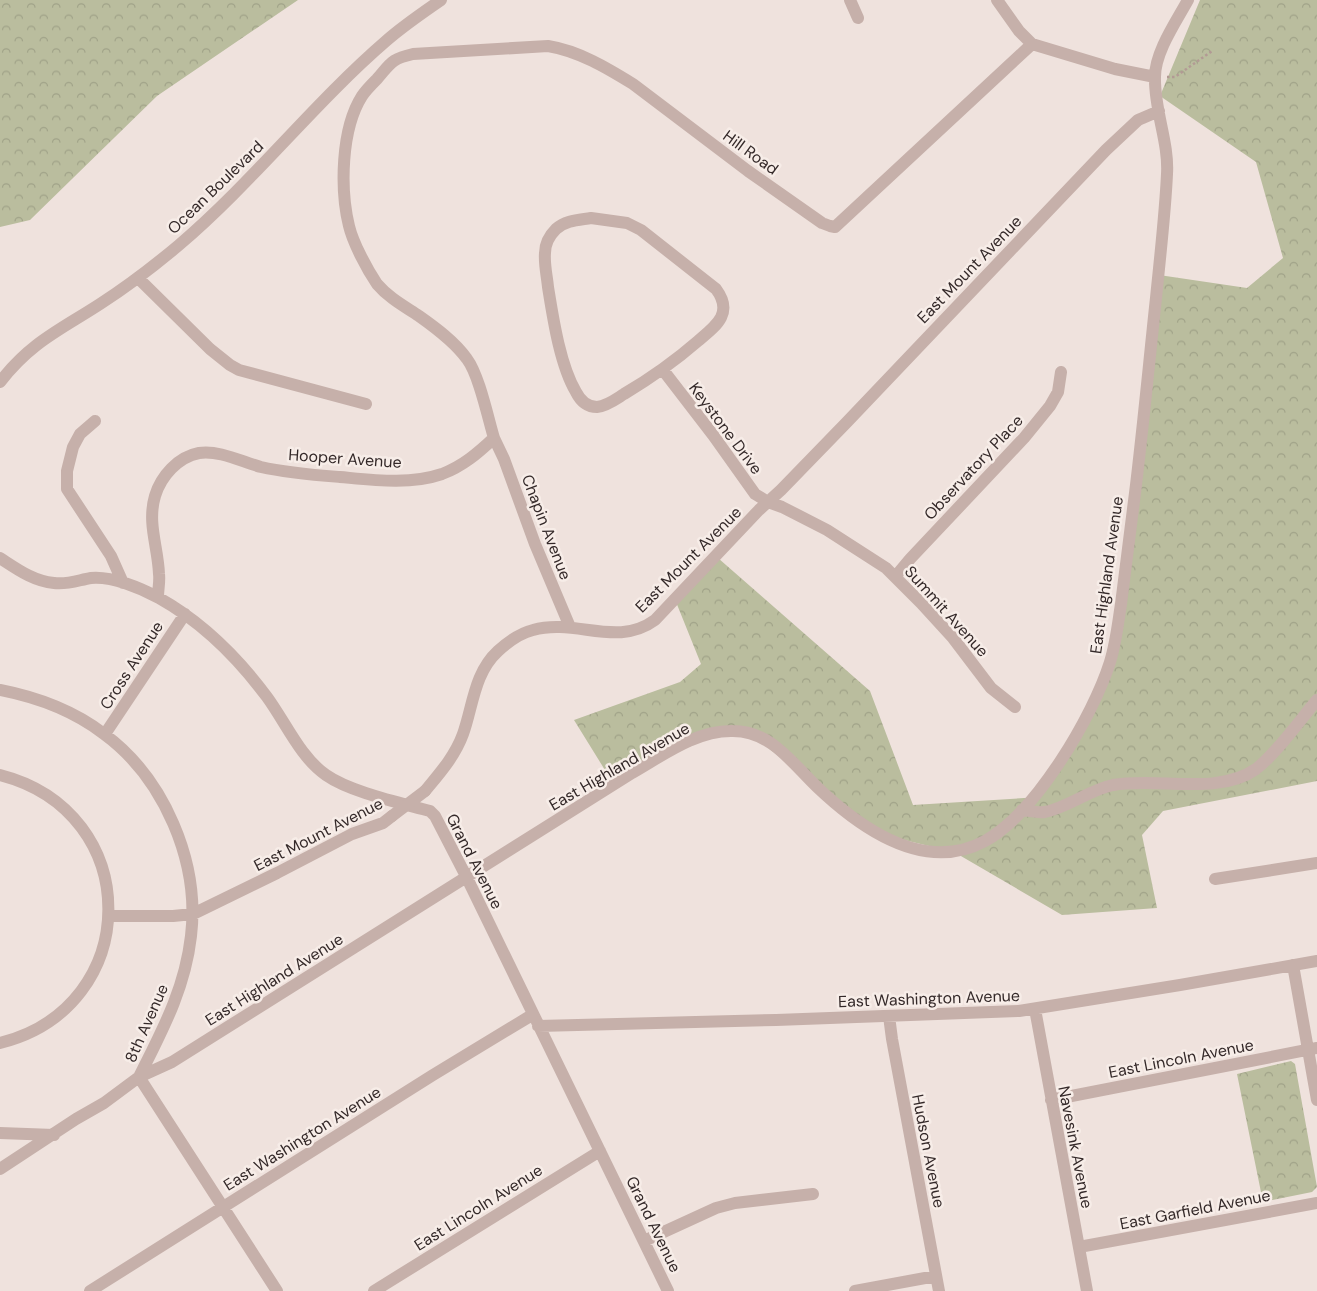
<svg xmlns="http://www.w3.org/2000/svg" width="1317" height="1291" viewBox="0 0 1317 1291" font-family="'DM Sans',sans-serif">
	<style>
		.forest { fill: url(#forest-crowns) }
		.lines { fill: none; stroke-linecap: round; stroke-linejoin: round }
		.path { stroke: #b29a94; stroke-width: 2.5; stroke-dasharray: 2.5 2.5; stroke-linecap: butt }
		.minor { stroke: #c6b0aa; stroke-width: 12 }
		.minor-bridge { stroke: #c6b0aa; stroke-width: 12 }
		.labels { text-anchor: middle; stroke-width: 5; stroke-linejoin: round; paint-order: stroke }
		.street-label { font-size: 16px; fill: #342929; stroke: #f7ede8 }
	</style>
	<defs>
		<pattern id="forest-crowns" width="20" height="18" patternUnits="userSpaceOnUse" patternTransform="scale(1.25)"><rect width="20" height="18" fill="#babd9e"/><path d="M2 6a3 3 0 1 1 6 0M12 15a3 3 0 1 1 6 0" fill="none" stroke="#a0a288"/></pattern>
	</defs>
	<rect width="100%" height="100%" fill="#efe2dd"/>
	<path class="forest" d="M 0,0 L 298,0 L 157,96 L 30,220 L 0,227 Z
		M 1200,0 L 1317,0 L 1317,781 L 1163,811 L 1142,835 L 1157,908 L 1062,915 L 954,852 L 879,834 L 750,734 L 693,736 L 613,783 L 574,720 L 680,682 L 701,664 L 676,602 L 718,558 L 870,691 L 913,805 L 1040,797 L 1109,664 L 1159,275 L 1247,288 L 1283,258 L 1256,162 L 1160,96 Z
		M 1291,1061 L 1295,1064 L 1317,1187 L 1312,1192 L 1263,1202 L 1237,1074 Z"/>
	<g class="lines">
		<path class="path" d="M 1167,77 L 1175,77 L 1212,51"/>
		<path class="minor" d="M 850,0 L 858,18
			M 997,0 L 1019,31 L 1032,44 L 1115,69 L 1155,77
			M 591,218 L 627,223 L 641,230 L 716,289 C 734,313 716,326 698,341 C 675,361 651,378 624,394 C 616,399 607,406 597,407 C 587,407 580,400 576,392 C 560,365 553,318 548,287 C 547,276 544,264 545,253 C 545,244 550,235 556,229 C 566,220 579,220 591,218 Z
			M 138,278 L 210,349 L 230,365 L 239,370 L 366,404
			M 663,370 L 713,435 L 755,494 L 768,502 L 782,507 L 827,530 L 886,568 L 921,603 L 953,638 L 991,688 L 1015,707
			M 0,382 C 31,342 60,330 100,304 C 128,286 154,266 179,245 C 253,182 313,104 386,41 C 403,26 422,13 441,0
			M 95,421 L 80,434 L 73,447 L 67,471 L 67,489 L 111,556 L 123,583
			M 494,438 L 504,459 L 535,544 L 570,627
			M 0,558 C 17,569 33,581 54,583 C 67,585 79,580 91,578 C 112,576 141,588 159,598 C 202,622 238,658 267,697 C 286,723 300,757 326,775 C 350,792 401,803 430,811 L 435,816 L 467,878 L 668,1291
			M 895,577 L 910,559 L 1024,438 L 1050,406 L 1058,392 L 1061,372
			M 158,597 C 158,589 160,581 159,574 C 158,547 147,523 155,496 C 161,476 178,457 199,453 C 220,450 242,462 261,467 C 287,473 314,475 340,477 C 373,480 410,485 442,474 C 463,466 478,453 494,438 C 488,418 479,375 467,359 C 455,342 436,328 419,316 C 404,306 389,298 377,284 C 367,269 353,243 349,226 C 340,189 341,129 362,96 C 366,90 372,84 377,79 C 391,63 391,59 413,54 L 548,46 C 579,51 607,68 633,84 L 748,171 L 822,223 L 830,226 L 835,227 L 1032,44
			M 0,690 C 36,697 74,711 104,734 C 164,778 200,862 191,936 C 185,989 162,1031 139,1077
			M 105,734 L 185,614
			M 0,775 C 145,812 144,1007 0,1043
			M 425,791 C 440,773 455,756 463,734 C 473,706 474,673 498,651 C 508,642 520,633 533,630 C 576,618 617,648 655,620 L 759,510 L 781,490 L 847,422 L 1106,150 L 1138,120 L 1159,111
			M 1022,810 C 1030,811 1038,813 1045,812 C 1069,807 1089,790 1113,785 C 1157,777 1218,796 1256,769 C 1276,754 1300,720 1317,700
			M 1215,879 L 1317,863
			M 109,916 L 173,916 L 193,914 L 277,873 L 352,834 L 383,823 L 392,816
			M 1293,965 L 1317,1100
			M 1035,1009 L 1087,1291
			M 889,1016 L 892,1039 L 939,1291
			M 538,1026 L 776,1020 L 1019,1011 L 1180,985 L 1317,961
			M 139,1077 L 277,1291
			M 1051,1100 L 1317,1048
			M 0,1133 L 54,1135
			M 0,1169 L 76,1119 L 104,1103 L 139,1077 L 172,1062 L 632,773 C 662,756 696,730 733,731 C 771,731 792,763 817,787 C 860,828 924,874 985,841 C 1036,813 1093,716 1110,662 C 1116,643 1118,623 1121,604 C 1126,567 1130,530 1135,493 C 1143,428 1149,363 1156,298 C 1160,257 1165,216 1167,174 C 1169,142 1154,110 1155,77 C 1155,52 1176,22 1188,0
			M 644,1241 L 716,1208 L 735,1203 L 813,1194
			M 1079,1247 L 1317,1203
			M 90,1291 L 433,1075 L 532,1015
			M 374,1291 L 600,1151
			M 855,1291 L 936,1276"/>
		<path class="minor-bridge" d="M 392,816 L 425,791"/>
	</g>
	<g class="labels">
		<g class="street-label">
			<text transform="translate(751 152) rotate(36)" y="6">Hill Road</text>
			<text transform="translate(215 187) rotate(-44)" y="6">Ocean Boulevard</text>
			<text transform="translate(969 269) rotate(-46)" y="6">East Mount Avenue</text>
			<text transform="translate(726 428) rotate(53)" y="6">Keystone Drive</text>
			<text transform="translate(345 458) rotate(4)" y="6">Hooper Avenue</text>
			<text transform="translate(973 467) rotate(-47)" y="6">Observatory Place</text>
			<text transform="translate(547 527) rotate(69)" y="6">Chapin Avenue</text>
			<text transform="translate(688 559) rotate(-45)" y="6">East Mount Avenue</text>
			<text transform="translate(1106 575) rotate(-82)" y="6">East Highland Avenue</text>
			<text transform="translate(947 611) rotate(48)" y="6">Summit Avenue</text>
			<text transform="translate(131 665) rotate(-57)" y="6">Cross Avenue</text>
			<text transform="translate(619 766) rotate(-30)" y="6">East Highland Avenue</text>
			<text transform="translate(318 834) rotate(-27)" y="6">East Mount Avenue</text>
			<text transform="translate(475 861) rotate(63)" y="6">Grand Avenue</text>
			<text transform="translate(274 979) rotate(-32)" y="6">East Highland Avenue</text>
			<text transform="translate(929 998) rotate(-2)" y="6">East Washington Avenue</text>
			<text transform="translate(146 1023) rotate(-66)" y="6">8th Avenue</text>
			<text transform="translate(1181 1058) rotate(-11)" y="6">East Lincoln Avenue</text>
			<text transform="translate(302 1138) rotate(-32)" y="6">East Washington Avenue</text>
			<text transform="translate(1076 1147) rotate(79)" y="6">Navesink Avenue</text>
			<text transform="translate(929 1151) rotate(79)" y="6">Hudson Avenue</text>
			<text transform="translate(478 1207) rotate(-32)" y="6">East Lincoln Avenue</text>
			<text transform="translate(1195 1209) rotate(-11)" y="6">East Garfield Avenue</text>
			<text transform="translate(654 1224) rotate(64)" y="6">Grand Avenue</text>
		</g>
	</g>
</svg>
